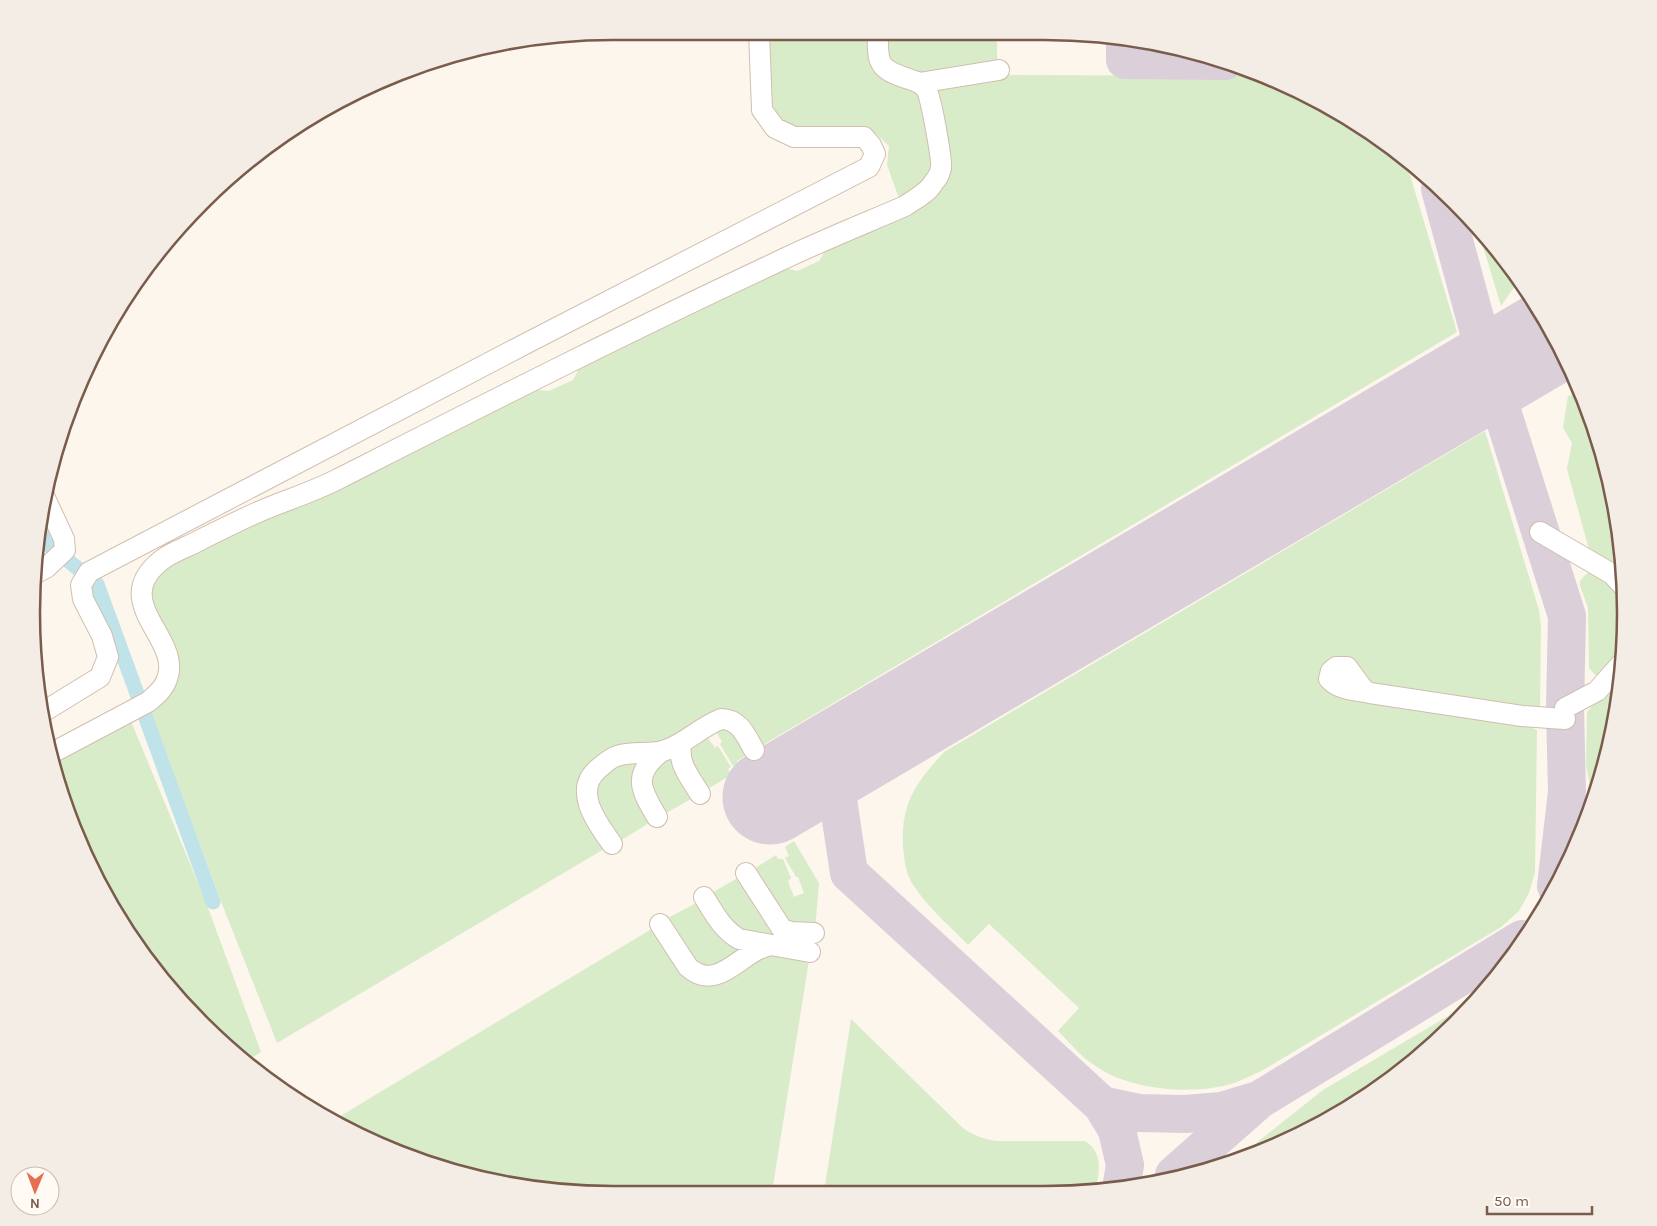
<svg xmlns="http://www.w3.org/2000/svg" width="1657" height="1226" viewBox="0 0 1657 1226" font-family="Karla,sans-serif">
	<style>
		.green { fill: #d8ecc9 }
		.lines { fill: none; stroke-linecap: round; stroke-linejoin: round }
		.canal { stroke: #bfe3e8; stroke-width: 15 }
		.taxiway { stroke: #dbcfda; stroke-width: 38 }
		.runway { stroke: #dbcfda; stroke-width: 95 }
		.minor-casing { stroke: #d1beb0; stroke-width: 22 }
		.minor { stroke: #fff; stroke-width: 20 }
		.rim { fill: none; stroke: #7a5c4d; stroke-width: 2.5 }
	</style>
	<rect width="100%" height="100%" fill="#fdf6ec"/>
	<path class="green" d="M 765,32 L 873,32 L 872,51 L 926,101 L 934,161 L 928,183 L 901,204 L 887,165 L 889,146 L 872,130 L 788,127 L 766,110 Z
		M 882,32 L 997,32 L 997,67 L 922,79 L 890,65 Z
		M 1002,75 L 1268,76 L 1367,129 L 1405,158 L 1457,332 L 756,749 L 741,722 L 591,769 L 609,846 L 277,1043 L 220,899 L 151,711 L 168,695 L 147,611 L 152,578 L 164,565 L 528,389 L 549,391 L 573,380 L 581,365 L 782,267 L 797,271 L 819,261 L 827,248 L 942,184 L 935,89 Z
		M 1478,230 L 1506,259 L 1519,280 L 1501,306 Z
		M 1580,392 L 1606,463 L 1625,575 L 1595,557 L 1588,546 L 1567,469 L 1572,443 L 1563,428 L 1568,396 Z
		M 1485,431 L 1539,610 L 1541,626 L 1540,709 L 1326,681 L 1521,723 L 1537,730 L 1535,872 L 1529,893 L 1519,911 L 1501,927 L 1265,1069 C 1256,1073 1247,1078 1237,1082 C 1198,1096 1132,1091 1097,1067 C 1082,1058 1070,1043 1058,1031 L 1079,1008 L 989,924 L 968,945 C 950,926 928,908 914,886 C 906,876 904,859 903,846 C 901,802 916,783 944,752 Z
		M 1592,570 L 1612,580 L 1624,599 L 1622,656 L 1603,675 L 1595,675 L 1589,668 L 1588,608 L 1580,586 L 1580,581 L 1584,576 Z
		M 1621,671 L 1621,689 L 1595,798 L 1590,786 L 1586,765 L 1587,712 Z
		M 131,721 L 207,905 L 261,1052 L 246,1062 L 230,1051 L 151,967 L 75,835 L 51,763 Z
		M 725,722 L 752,751 L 737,761 L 738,764 L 733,766 L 720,744 L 722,742 L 715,729 L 706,735 L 715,748 L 718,746 L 731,767 L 728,769 L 731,775 L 701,793 L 686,742 Z
		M 674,749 L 698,795 L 661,816 L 644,776 Z
		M 630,761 L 635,764 L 654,820 L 615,844 L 595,812 L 593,783 L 608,768 Z
		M 794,841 L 819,883 L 815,931 L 794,930 L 749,872 L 776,855 L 778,859 L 783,859 L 791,878 L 788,881 L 794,897 L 804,893 L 798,877 L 796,877 L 785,858 L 789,856 L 785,847 Z
		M 743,875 L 811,949 L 738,935 L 708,895 Z
		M 702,900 L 739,944 L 740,952 L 723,968 L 696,969 L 662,921 Z
		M 655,927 L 693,977 L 758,954 L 810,954 L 772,1192 L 575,1193 L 426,1164 L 332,1121 Z
		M 1482,996 L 1398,1075 L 1266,1151 L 1236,1159 L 1323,1090 Z
		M 851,1019 L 964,1129 C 975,1136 984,1139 997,1141 L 1085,1141 C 1103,1152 1100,1172 1095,1190 L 824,1192 Z"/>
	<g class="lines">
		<path class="canal" d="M 41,527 L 50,546 L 97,584 L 213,902"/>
		<path class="taxiway" d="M 1125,40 L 1125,60 L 1225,61
			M 1440,189 L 1490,373 L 1567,616 L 1565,708 L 1567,792 L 1556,886
			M 832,760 L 849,873 L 1102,1105 L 1117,1130 L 1125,1165 L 1121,1189
			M 1102,1105 L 1139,1113 L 1185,1114 L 1222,1111 L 1255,1101
			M 1174,1175 L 1259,1100 L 1522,939"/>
		<path class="runway" d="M 770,797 L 1553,335"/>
		<defs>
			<path id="minor" d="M 919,83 L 999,70
				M 1540,532 L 1612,574 L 1624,587
				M 38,572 L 46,568 L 65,550 L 64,539 L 44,496
				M 1370,693 L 1364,690 L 1347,667 L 1336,667 L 1331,671 L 1329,679 C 1339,690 1355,690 1370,693 L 1522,716 L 1565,719
				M 1565,708 L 1597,691 L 1622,663
				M 43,712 L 100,677 L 108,657 L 102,636 L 83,599 L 81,585 L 89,572 L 527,343 L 869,167 L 875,154 L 871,145 L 864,137 L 794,137 L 775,128 L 762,110 L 759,32
				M 682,742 C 676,762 690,777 700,794
				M 50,754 L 148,702 C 155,696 164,689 167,679 C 183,638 106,602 163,559 C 174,551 190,546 202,539 C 220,530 238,521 256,513 C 283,501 311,493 338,479 C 482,406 627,332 773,264 C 816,243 861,225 905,206 C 915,199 928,193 934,182 C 937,179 940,172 941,168 C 942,160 931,95 926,89 C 922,83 915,81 909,79 C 878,69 877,64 878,32
				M 657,817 C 640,789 632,774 662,751
				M 612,844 C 598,824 572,791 598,769 C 604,764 610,758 617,756 C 632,751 648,755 663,751 C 684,745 700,727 721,719 C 740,719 746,736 754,750
				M 746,873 L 782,929 L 791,932 L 814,933
				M 704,897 C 714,913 722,929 739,939 L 810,952
				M 660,924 L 688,967 C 714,991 737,959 759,949 C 763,947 767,946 771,945"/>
		</defs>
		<use href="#minor" class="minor-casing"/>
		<use href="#minor" class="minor"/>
	</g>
	<path d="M0 0H1657V1226H0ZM613 40H1044A573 573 0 0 1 1617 613V613A573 573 0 0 1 1044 1186H613A573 573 0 0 1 40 613V613A573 573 0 0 1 613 40Z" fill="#f4ede6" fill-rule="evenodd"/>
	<path class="rim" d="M613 40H1044A573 573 0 0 1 1617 613V613A573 573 0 0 1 1044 1186H613A573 573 0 0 1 40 613V613A573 573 0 0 1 613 40Z"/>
	<g transform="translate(35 1191) rotate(181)"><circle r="24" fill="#fffaf3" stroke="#cabbb1"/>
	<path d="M0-4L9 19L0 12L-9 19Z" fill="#e76f51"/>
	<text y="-8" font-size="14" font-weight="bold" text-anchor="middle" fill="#7a5c4d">N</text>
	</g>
	<path d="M1487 1206v8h105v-8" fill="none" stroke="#7a5c4d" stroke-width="2.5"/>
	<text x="1494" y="1206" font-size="15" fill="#7a5c4d" stroke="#fffaf3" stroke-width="4" paint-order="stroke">50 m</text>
</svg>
